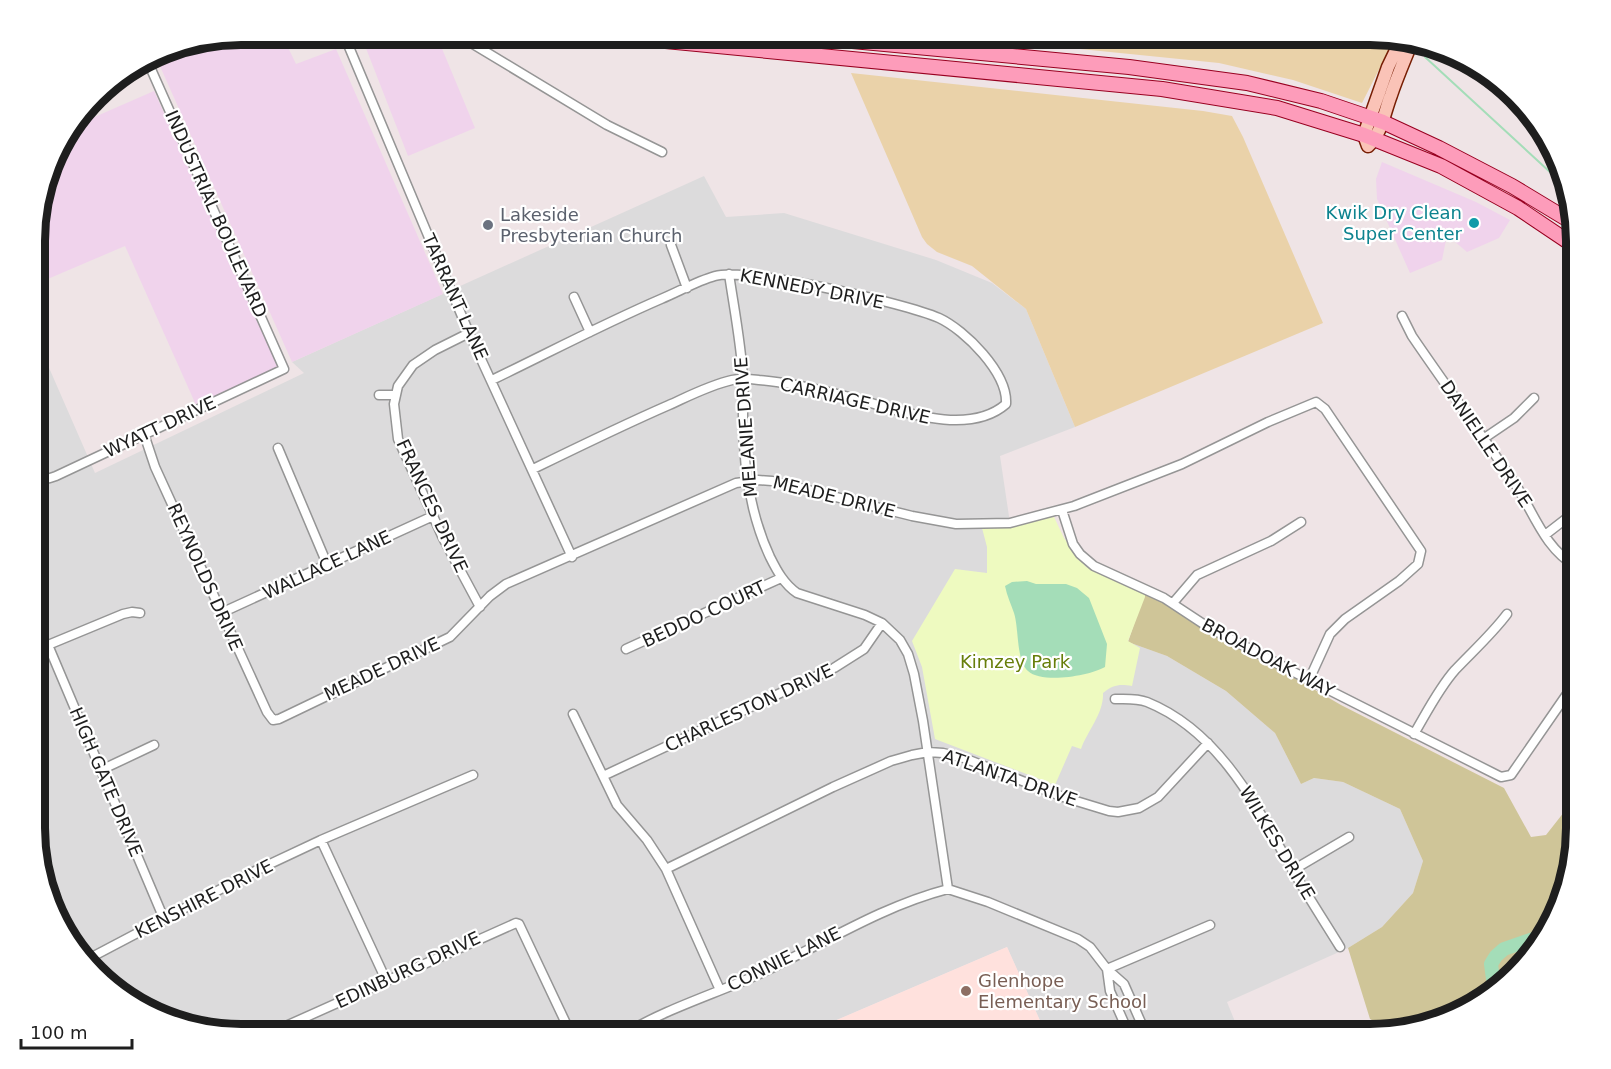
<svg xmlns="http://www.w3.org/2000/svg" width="1611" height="1069" viewBox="0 0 1611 1069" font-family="'DejaVu Sans',sans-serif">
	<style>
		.residential { fill: #dcdbdc }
		.commercial { fill: #f0d3ec }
		.education { fill: #ffe1dd }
		.grass { fill: #ead2a9 }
		.forest { fill: #cfc598 }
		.park { fill: #eefac0 }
		.water { fill: #a4ddb8 }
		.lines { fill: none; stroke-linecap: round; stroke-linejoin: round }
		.stream { stroke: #a4ddb8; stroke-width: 2 }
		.river { stroke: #a4ddb8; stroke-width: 14 }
		.street-casing { stroke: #959595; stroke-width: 11 }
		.secondary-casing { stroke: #771e04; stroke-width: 15 }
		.primary-casing { stroke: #980020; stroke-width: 16 }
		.street { stroke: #fff; stroke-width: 8 }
		.secondary { stroke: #fac3b7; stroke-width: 12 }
		.primary { stroke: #fd9cba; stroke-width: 14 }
		.rail { stroke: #6c6c6c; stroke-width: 2; stroke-dasharray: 12 12; stroke-linecap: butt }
		.culture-dot { fill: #0f9aa8; stroke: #fff; stroke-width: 2 }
		.worship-dot { fill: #6b7280; stroke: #fff; stroke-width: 2 }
		.education-dot { fill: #8d6e63; stroke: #fff; stroke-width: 2 }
		.labels { text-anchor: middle; stroke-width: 4.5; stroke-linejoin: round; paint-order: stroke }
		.culture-label { font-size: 18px; fill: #0d838f; stroke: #fff; text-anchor: end }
		.street-label { font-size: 18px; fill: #1e1e1e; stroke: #fff }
		.worship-label { font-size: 18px; fill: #5b616d; stroke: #fff; text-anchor: start }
		.park-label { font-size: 18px; fill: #677e0a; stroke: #fff }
		.education-label { font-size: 18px; fill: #785e54; stroke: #fff; text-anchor: start }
		.rim { fill: none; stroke: #1e1e1e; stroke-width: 8 }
	</style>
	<rect width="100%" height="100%" fill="#efe4e6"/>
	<path class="residential" d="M 704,176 L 726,217 L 784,213 L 936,260 L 992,283 L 1026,309 L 1075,427 L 1000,456 L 1010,523 L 1053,519 L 1064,538 L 1086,567 L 1125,584 L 1128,642 L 1167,656 L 1226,691 L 1275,733 L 1301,784 L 1314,778 L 1343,782 L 1400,809 L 1423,861 L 1413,893 L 1382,927 L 1348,948 L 1227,1002 L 1240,1034 L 1046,1034 L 1007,947 L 804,1034 L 240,1034 L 175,1024 L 126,1000 L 62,932 L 36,855 L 36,338 L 95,473 L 304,373 L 292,362 Z"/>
	<path class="commercial" d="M 241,35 L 282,35 L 296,64 L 336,49 L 443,294 L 292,362 L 155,55 L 162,50 Z
		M 363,35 L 412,35 L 438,39 L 475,128 L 408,156 L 362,38 Z
		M 154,91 L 279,368 L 196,405 L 125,246 L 36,284 L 36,214 L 56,149 L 74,126 Z
		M 1382,162 L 1476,202 L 1510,220 L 1499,238 L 1467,252 L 1447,235 L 1442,260 L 1410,273 L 1377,199 L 1376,179 Z"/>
	<path class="education" d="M 1007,947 L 1046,1034 L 804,1034 Z"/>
	<path class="grass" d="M 942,35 L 1371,35 L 1395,38 L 1362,103 L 1293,80 L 1219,63 Z
		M 851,73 L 1203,111 L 1232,116 L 1243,137 L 1323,323 L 1075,427 L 1026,309 L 972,266 L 937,252 L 927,244 L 922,237 Z"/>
	<path class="forest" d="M 1145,591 L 1341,705 L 1504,788 L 1531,837 L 1546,835 L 1568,807 L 1576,790 L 1576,841 L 1542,943 L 1473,1007 L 1393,1031 L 1370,1019 L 1348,948 L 1382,927 L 1413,893 L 1423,861 L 1400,809 L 1343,782 L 1314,778 L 1301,784 L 1275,733 L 1226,691 L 1167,656 L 1128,642 Z"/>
	<path class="park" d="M 1054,517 L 1064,538 L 1086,567 L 1145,591 L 1145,597 L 1128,641 L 1140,648 L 1132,686 C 1119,684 1113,685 1103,693 C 1104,713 1088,730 1081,749 L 1072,746 L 1055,785 L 935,739 L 922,667 L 912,641 L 955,569 L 987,573 L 987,547 L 982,528 Z"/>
	<path class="water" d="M 1027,581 L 1036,584 L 1066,584 L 1077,588 L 1089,598 L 1107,644 L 1105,667 C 1089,676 1042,684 1028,671 C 1016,660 1019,628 1014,613 C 1011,604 1007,596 1005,586 L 1012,582 Z"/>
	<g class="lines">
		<path class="stream" d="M 1425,57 L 1563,184"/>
		<path class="river" d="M 1498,984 L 1493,979 L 1491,964 L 1496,956 L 1504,949 L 1536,938 L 1542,941"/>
		<defs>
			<path id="street" d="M 344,35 L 469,333 L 572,557
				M 458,35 L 607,125 L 662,152
				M 746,48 L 747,35
				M 759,49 L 760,35
				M 671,245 L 687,288
				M 729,274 C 734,308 741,343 743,378 C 744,390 743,403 743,415 C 743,464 749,512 770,557 C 777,571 784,584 797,593 L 865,615 L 882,623 L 900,640 L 908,654 L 914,674 L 923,721 L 948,889
				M 574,297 L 590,332
				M 1402,316 L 1412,336 C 1446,386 1483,436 1517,487 C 1534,514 1546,550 1576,566
				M 469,333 L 435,350 L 413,365 L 398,386 L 394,404 L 398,439 L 443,538 L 480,607
				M 492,380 C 548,353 603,324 661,299 C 678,292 697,281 715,276 C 747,267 905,303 939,318 C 965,330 1008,373 1006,404 C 967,438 896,409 853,398 C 826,391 787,382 759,380 C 751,379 740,378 732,380 C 710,385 689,396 669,405 C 623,425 578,447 533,469
				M 379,395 L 396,395
				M 144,434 L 155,467 L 267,712 L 273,720 L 279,719 L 450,637 L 490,596 L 506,584 L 736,483 L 758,480 L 772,481 L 912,516 L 956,524 L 1010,523 L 1074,506 L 1182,464 L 1268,422 L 1316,402 L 1325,409 L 1421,551 L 1418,564 L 1399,581 L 1345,619 L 1330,634 L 1309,680
				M 1483,439 L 1514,418 L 1534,398
				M 278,448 L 327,564
				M 36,475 C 43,481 48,479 56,476 L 284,369 L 147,60
				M 1062,510 L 1073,544 L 1080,554 L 1094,566 L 1164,598 L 1208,627 L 1309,680 L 1501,777 L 1511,775 L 1576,681
				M 1545,535 L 1576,511
				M 1173,603 L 1197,575 L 1271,541 L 1301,522
				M 221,613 L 433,516
				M 48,645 L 164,919
				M 626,649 L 781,578
				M 36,650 L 123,614 L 132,612 L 140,613
				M 1115,699 C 1125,699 1137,698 1147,702 C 1219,731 1256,805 1292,869 C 1307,895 1324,921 1340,947
				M 573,714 L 617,805 L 647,840 L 666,869 L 720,990
				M 1414,734 C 1427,712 1439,688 1455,670 C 1473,651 1492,634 1507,614
				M 101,770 L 154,745
				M 603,776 L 834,668 L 864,649 L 882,623
				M 321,840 L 386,980
				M 666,869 L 833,787 L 891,761 L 912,755 L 928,752 L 943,753 L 964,758 L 1063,797 L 1109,811 L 1118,812 L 1139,808 L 1158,797 L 1208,743
				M 1293,870 L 1349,837
				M 948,889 L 988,902 L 1078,939 L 1090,947 L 1107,969 L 1124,984 L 1146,1034
				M 88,959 L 255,871 L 321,840 L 473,775
				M 1107,969 L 1210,925
				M 1107,969 L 1110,991 L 1129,1034
				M 268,1034 L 516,923 L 519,924 L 571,1034
				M 624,1034 C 666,1009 712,995 757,975 C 820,946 879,907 948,889"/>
			<path id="secondary" d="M 1401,40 L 1388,67 L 1364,135 L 1368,146 C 1382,133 1384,113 1391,95 C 1397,77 1405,59 1412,41"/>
			<path id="primary" d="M 603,35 L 1162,89 L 1277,108 L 1364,135 L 1441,166 L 1518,208 L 1576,247
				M 788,35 L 1129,67 L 1247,83 L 1321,101 L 1383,122 L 1439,148 L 1512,186 L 1575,224
				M 345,36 L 345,35"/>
		</defs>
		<use href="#street" class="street-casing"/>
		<use href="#secondary" class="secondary-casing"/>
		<use href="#primary" class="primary-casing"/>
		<use href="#street" class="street"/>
		<use href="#secondary" class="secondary"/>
		<use href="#primary" class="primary"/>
		<path class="rail" d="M 1448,51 L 1550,142"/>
	</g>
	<circle class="culture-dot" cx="1474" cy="223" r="6"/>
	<circle class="worship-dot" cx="488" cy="225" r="6"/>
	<circle class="education-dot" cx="966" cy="991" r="6"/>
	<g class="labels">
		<g class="culture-label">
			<text x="1462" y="219">Kwik Dry Clean<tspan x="1462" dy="21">Super Center</tspan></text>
		</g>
		<g class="street-label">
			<text transform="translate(216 214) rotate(66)" y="6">INDUSTRIAL BOULEVARD</text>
			<text transform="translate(812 289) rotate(11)" y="6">KENNEDY DRIVE</text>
			<text transform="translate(455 297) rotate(66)" y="6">TARRANT LANE</text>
			<text transform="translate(855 401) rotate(13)" y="6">CARRIAGE DRIVE</text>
			<text transform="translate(160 427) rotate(-25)" y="6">WYATT DRIVE</text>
			<text transform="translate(746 427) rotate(-94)" y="6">MELANIE DRIVE</text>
			<text transform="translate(1486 444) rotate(56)" y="6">DANIELLE DRIVE</text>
			<text transform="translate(834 497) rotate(14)" y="6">MEADE DRIVE</text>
			<text transform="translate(432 506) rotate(65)" y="6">FRANCES DRIVE</text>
			<text transform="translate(327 565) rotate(-25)" y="6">WALLACE LANE</text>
			<text transform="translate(205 577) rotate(66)" y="6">REYNOLDS DRIVE</text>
			<text transform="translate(704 614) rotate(-25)" y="6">BEDDO COURT</text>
			<text transform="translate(1268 658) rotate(28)" y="6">BROADOAK WAY</text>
			<text transform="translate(382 669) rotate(-25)" y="6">MEADE DRIVE</text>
			<text transform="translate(749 708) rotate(-25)" y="6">CHARLESTON DRIVE</text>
			<text transform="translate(1010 778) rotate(19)" y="6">ATLANTA DRIVE</text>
			<text transform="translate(106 782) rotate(67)" y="6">HIGH GATE DRIVE</text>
			<text transform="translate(1277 843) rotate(59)" y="6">WILKES DRIVE</text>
			<text transform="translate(204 899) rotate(-27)" y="6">KENSHIRE DRIVE</text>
			<text transform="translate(784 959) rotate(-26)" y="6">CONNIE LANE</text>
			<text transform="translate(408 970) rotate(-25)" y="6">EDINBURG DRIVE</text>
		</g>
		<g class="worship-label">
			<text x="500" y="221">Lakeside<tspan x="500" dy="21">Presbyterian Church</tspan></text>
		</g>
		<g class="park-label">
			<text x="1015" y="668">Kimzey Park</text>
		</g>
		<g class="education-label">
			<text x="978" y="987">Glenhope<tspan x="978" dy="21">Elementary School</tspan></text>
		</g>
	</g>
	<path d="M0 0H1611V1069H0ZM241 45H1370A196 196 0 0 1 1566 241V828A196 196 0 0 1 1370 1024H241A196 196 0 0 1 45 828V241A196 196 0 0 1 241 45Z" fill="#fff" fill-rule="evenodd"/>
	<path class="rim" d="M241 45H1370A196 196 0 0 1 1566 241V828A196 196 0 0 1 1370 1024H241A196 196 0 0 1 45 828V241A196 196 0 0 1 241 45Z"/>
	<path d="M21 1039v9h111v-9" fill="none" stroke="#1e1e1e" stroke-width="3"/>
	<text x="30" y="1039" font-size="18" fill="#1e1e1e" stroke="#ffffff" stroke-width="4.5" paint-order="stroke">100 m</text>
</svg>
